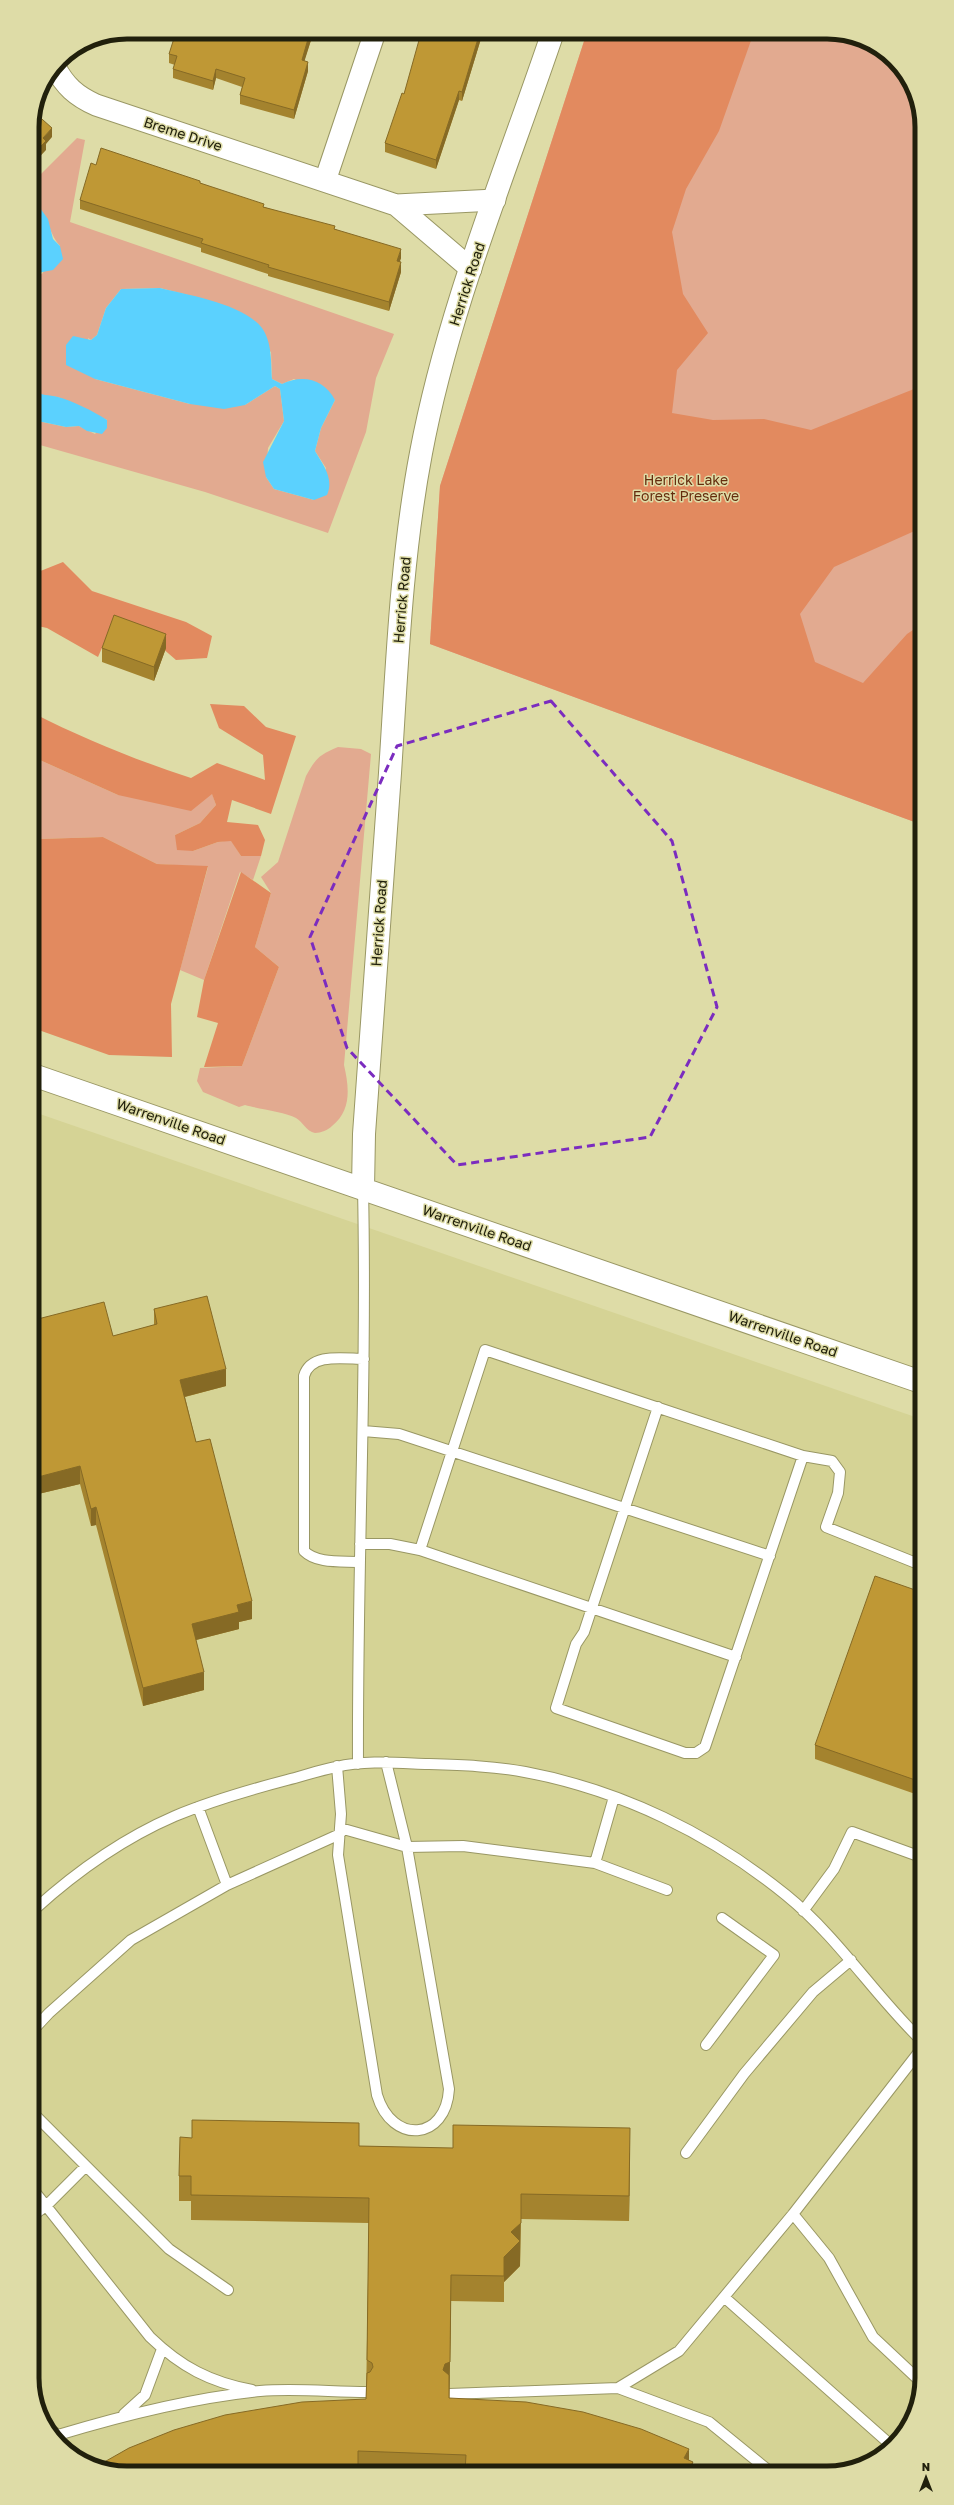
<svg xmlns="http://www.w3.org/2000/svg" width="954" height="2505" viewBox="0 0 954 2505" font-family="'Golos Text',sans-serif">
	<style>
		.built { fill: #d5d395 }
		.green { fill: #e2aa90; fill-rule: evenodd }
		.forest { fill: #e28a5f }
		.water { fill: #5bd1fe }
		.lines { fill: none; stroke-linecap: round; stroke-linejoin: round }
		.lane-casing { stroke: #999764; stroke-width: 12 }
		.street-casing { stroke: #999764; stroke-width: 23 }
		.secondary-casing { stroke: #999764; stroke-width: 24 }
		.lane { stroke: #fff; stroke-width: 10 }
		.street { stroke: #fff; stroke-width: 21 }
		.secondary { stroke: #fff; stroke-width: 22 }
		.wall { fill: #a4832e }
		.shaded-wall { fill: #866a25 }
		.building { fill: #bf9835; stroke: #866a25 }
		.marked { fill: none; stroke: #7b2cbf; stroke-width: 3; stroke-dasharray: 8 5; stroke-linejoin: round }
		.labels { text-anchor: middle; stroke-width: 3; stroke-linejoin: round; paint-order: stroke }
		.street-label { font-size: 14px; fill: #21200c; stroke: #dedca7 }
		.park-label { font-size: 14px; fill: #652c0d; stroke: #dedca7 }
		.rim { fill: none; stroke: #21200c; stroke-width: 5 }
	</style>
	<rect width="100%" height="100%" fill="#dedca7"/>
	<path class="built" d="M 34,1112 L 921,1419 L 922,2379 L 903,2436 L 880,2457 L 852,2470 L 120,2473 L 69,2453 L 35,2403 Z"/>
	<path class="green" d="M 587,32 L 834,32 L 890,55 L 919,102 L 920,824 L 430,644 L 440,486 Z
		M 77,138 L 85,140 L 70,222 L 394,334 L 376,378 L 366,432 L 328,533 L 205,492 L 33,443 L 33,420 L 66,427 L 79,426 L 95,434 L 107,420 L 58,397 L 43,396 L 33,392 L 32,274 L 42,274 L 60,246 C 50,235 49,221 40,208 L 32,210 L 32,183 ZM 160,288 L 204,299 L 271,352 L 272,379 L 282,384 L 294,379 L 335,400 L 321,428 L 315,451 L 326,468 L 314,500 L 274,489 L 266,477 L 268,448 L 284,421 L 280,389 L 275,386 L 245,405 L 190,404 L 95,379 L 88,338 L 91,340 L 97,335 L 106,308 L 121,289 Z
		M 338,747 L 361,749 L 371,754 L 344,1065 C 349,1087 352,1110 332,1126 C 328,1130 321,1133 315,1133 C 306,1131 303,1122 296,1118 C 285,1112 259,1109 245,1105 L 239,1107 L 203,1092 L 197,1081 L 200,1068 L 242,1066 L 279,967 L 255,947 L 271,893 L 261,877 L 278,862 L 306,776 C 316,758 319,755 338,747 Z
		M 33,757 L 118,795 L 212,793 L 216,805 L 200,823 L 175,835 L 193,851 L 218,842 L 231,840 L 241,856 L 261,856 L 253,880 L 240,872 L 204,980 L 180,970 L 208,867 L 157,864 L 103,837 L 39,839 L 33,844 Z"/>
	<path class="forest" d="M 587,32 L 754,32 L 719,131 L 686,189 L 672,232 L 683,294 L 708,333 L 677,370 L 672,413 L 713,420 L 764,419 L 811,430 L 919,387 L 919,529 L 834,567 L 800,614 L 815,662 L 863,683 L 907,634 L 919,626 L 920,824 L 430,644 L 440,486 Z
		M 63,562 L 92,591 L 186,622 L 212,636 L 207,658 L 176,660 L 161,647 L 118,634 L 105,641 L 98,657 L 47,628 L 33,625 L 33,574 Z
		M 210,704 L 244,706 L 266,727 L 296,736 L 271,814 L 232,800 L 227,822 L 258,825 L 265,840 L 261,856 L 241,856 L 231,841 L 218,842 L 193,851 L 177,850 L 175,835 L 200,823 L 216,805 L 212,794 L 191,811 L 118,795 L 33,757 L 33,713 C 84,739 136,760 191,778 L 217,763 L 265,780 L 263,755 L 219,728 Z
		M 103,837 L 157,864 L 208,866 L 171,1004 L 172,1057 L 109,1055 L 33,1028 L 33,844 L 39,839 Z
		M 241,872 L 271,893 L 255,947 L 279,967 L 242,1066 L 204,1067 L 218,1023 L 197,1017 L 204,980 Z"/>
	<path class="water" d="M 40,208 L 48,219 L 53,239 L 60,246 L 63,259 L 53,270 L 32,274 L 32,210 Z
		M 160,288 C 188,295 244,304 262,328 C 272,342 271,362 272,379 L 282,384 C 303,374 324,379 335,400 L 321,428 L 315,451 C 324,466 334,479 327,495 L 314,500 L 274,489 L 266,477 L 263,462 L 284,421 L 280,389 L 275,386 L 245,405 L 224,409 L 190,404 L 95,379 L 66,365 L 66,345 L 73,336 L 91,340 L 97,335 L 106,308 L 121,289 Z
		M 33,392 C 41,395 49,395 58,397 C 73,401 93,411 107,420 L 107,428 L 102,434 L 87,431 L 79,426 L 66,427 L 33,420 Z"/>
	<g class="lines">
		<defs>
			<path id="lane" d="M 363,1431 L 399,1434 L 770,1556
				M 803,1456 L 832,1461 L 840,1472 L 838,1493 L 826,1527 L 921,1565
				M 360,1544 L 390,1544 L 420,1550 L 736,1657
				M 420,1550 L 485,1350 L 803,1456 L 705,1747 L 696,1753 L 685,1753 L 556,1708 L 576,1644 L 584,1632 L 658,1407
				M 359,1562 C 341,1561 317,1564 304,1551 L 304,1376 C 311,1352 345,1359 364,1359
				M 358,1764 C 357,1572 367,1380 363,1188
				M 337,1766 L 341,1814 L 338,1855 L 377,2095 C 392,2145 446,2141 449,2089 L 407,1847 L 386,1762
				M 198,1807 L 227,1885
				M 340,1828 L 407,1847 L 463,1846 L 595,1863 L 667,1890
				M 595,1863 L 614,1797
				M 35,1909 C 76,1872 124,1838 175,1816 C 211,1801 249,1790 287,1780 C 303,1776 320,1770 336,1767 C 366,1760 398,1763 428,1764 C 460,1765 494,1766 525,1772 C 621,1790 711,1834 786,1895 C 839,1938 874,1995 922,2041
				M 803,1911 L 834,1869 L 852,1832 L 921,1857
				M 35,2028 L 49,2013 L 131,1940 L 227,1885 L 340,1834
				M 706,2045 L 774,1955 L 722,1918
				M 35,2115 L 169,2249 L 228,2290
				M 686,2153 L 744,2074 L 813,1992 L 851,1960
				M 35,2192 L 150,2337 C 181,2367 210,2382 252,2390
				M 35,2214 L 46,2206 L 86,2166
				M 793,2214 L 829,2258 L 873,2337 L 921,2382
				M 724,2297 L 892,2446
				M 618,2388 L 679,2351 L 793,2214 L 922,2048
				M 449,2394 L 618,2388 L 709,2422 L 768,2470
				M 124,2414 L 145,2395 L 162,2349
				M 54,2432 L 58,2435 C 124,2415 191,2398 260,2391 C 295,2388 332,2392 367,2392"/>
			<path id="street" d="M 55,67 C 65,86 76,96 96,105 L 396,205 L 471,269
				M 325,181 L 375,32
				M 396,205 L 495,200"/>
			<path id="secondary" d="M 33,1075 L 921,1382
				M 363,1188 L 364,1134 C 373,1014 382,894 390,773 C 397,666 401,558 421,453 C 448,309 506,171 553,32"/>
		</defs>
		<use href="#lane" class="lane-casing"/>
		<use href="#street" class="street-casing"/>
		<use href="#secondary" class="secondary-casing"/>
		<use href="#lane" class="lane"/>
		<use href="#street" class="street"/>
		<use href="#secondary" class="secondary"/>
	</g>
	<path class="wall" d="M 262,32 L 324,32 L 321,40 L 312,37 L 304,61 L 308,71 L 294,119 L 240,104 L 240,95 L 242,87 L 216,78 L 213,90 L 173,78 L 173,69 L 175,65 L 169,63 L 169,54 L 260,38 Z
		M 425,32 L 483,32 L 462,101 L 459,100 L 436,169 L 385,152 L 385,143 L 404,94 Z
		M 96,165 L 200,183 L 264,207 L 335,229 L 401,258 L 399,262 L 401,272 L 389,311 L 268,276 L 268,274 L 201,252 L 201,248 L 80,209 L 80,200 Z
		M 102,648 L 166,648 L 154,681 L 102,662 Z
		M 154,1309 L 226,1386 L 185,1397 L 196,1442 L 252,1619 L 239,1622 L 239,1629 L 196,1640 L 204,1690 L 143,1706 L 96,1525 L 91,1526 L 80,1484 L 34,1495 L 113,1336 L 154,1325 Z
		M 921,1592 L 921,1796 L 815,1759 L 815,1745 Z
		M 359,2146 L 630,2153 L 629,2221 L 521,2219 L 520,2266 L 504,2282 L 504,2302 L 451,2301 L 449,2398 L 689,2460 L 693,2470 L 120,2473 L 366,2399 L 369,2223 L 191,2220 L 191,2201 L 179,2201 L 179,2176 Z"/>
	<path class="shaded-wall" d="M 310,32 L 312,32 L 312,37 L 302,69 L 302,60 Z
		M 321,32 L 324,32 L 321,40 Z
		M 480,32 L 483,32 L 462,101 L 462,92 Z
		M 308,62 L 308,71 L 294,119 L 294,110 Z
		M 216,69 L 216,78 L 213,90 L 213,81 Z
		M 459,91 L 459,100 L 436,169 L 436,160 Z
		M 52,128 L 52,137 L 46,144 L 46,150 L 32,165 L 32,155 L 43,138 Z
		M 401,249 L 401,258 L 397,271 L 397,261 Z
		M 401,262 L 401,272 L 389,311 L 389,302 Z
		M 166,634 L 166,648 L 154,681 L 154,667 Z
		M 226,1369 L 226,1386 L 180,1398 L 180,1380 Z
		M 80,1466 L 80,1484 L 34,1495 L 34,1478 Z
		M 96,1507 L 96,1525 L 91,1526 L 91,1509 Z
		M 252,1601 L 252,1619 L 239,1622 L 239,1629 L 192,1641 L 192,1624 L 237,1605 Z
		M 204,1672 L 204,1690 L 143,1706 L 143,1688 Z
		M 630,2128 L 630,2153 L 629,2221 L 629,2196 Z
		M 521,2194 L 520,2266 L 504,2282 L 504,2302 L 504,2257 Z
		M 451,2275 L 451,2301 L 449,2423 L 443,2370 Z
		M 689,2449 L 689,2469 L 693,2462 L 693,2470 L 684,2470 L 684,2458 Z"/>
	<path class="building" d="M 176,32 L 240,32 L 260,38 L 262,32 L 310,32 L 302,60 L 308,62 L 294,110 L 240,95 L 245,78 L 216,69 L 213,81 L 173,69 L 177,56 L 169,54 Z
		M 425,32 L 480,32 L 462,92 L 459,91 L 436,160 L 385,143 L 402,93 L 404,94 L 421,33 L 425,34 Z
		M 34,112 L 52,128 L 43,138 L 46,141 L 32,155 L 32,121 Z
		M 101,148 L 200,181 L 200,183 L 264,204 L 263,207 L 335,226 L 334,229 L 401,249 L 397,261 L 401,262 L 389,302 L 268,267 L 269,265 L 201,243 L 203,239 L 80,200 L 91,163 L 96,165 Z
		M 114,615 L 166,634 L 154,667 L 102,648 Z
		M 207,1296 L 226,1369 L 180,1380 L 196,1442 L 210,1439 L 252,1601 L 237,1605 L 239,1612 L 192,1624 L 204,1672 L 143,1688 L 96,1507 L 91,1509 L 80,1466 L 34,1478 L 34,1320 L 104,1302 L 113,1336 L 157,1324 L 154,1309 Z
		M 875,1576 L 921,1592 L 921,1782 L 815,1745 Z
		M 192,2120 L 359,2123 L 359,2146 L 453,2148 L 453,2125 L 630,2128 L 629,2196 L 521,2194 L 521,2223 L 511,2232 L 520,2241 L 504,2257 L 504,2276 L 451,2275 L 450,2362 L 445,2364 L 443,2370 L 449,2375 L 449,2398 L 526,2402 L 583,2412 L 641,2429 L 689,2449 L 684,2458 L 693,2462 L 688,2470 L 465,2471 L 466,2455 L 358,2451 L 358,2472 L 120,2473 L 99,2465 L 129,2448 L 174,2430 L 225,2415 L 302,2402 L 366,2399 L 367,2373 L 370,2372 L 373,2367 L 372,2363 L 367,2360 L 369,2198 L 191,2195 L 191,2176 L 179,2176 L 180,2137 L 192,2138 Z"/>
	<path class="marked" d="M 551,701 L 672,841 L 717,1007 L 650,1137 L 457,1165 L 347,1048 L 310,937 L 397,746 Z"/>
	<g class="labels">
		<g class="street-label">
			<text transform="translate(183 134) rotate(18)" y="5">Breme Drive</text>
			<text transform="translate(467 284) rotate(-72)" y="5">Herrick Road</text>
			<text transform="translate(402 600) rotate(-85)" y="5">Herrick Road</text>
			<text transform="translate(379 923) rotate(-86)" y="5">Herrick Road</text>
			<text transform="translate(171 1122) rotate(19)" y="5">Warrenville Road</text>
			<text transform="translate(477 1228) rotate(19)" y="5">Warrenville Road</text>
			<text transform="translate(783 1334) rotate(19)" y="5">Warrenville Road</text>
		</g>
		<g class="park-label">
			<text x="686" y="485">Herrick Lake<tspan x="686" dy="16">Forest Preserve</tspan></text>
		</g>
	</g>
	<path d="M0 0H954V2505H0ZM127 39H827A88 88 0 0 1 915 127V2378A88 88 0 0 1 827 2466H127A88 88 0 0 1 39 2378V127A88 88 0 0 1 127 39Z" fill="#dedca7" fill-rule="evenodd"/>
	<path class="rim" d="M127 39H827A88 88 0 0 1 915 127V2378A88 88 0 0 1 827 2466H127A88 88 0 0 1 39 2378V127A88 88 0 0 1 127 39Z"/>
	<g transform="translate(926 2477)" stroke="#dedca7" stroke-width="3" paint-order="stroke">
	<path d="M0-3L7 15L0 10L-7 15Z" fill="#21200c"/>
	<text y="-6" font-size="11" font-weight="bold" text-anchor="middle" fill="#21200c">N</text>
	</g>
</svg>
